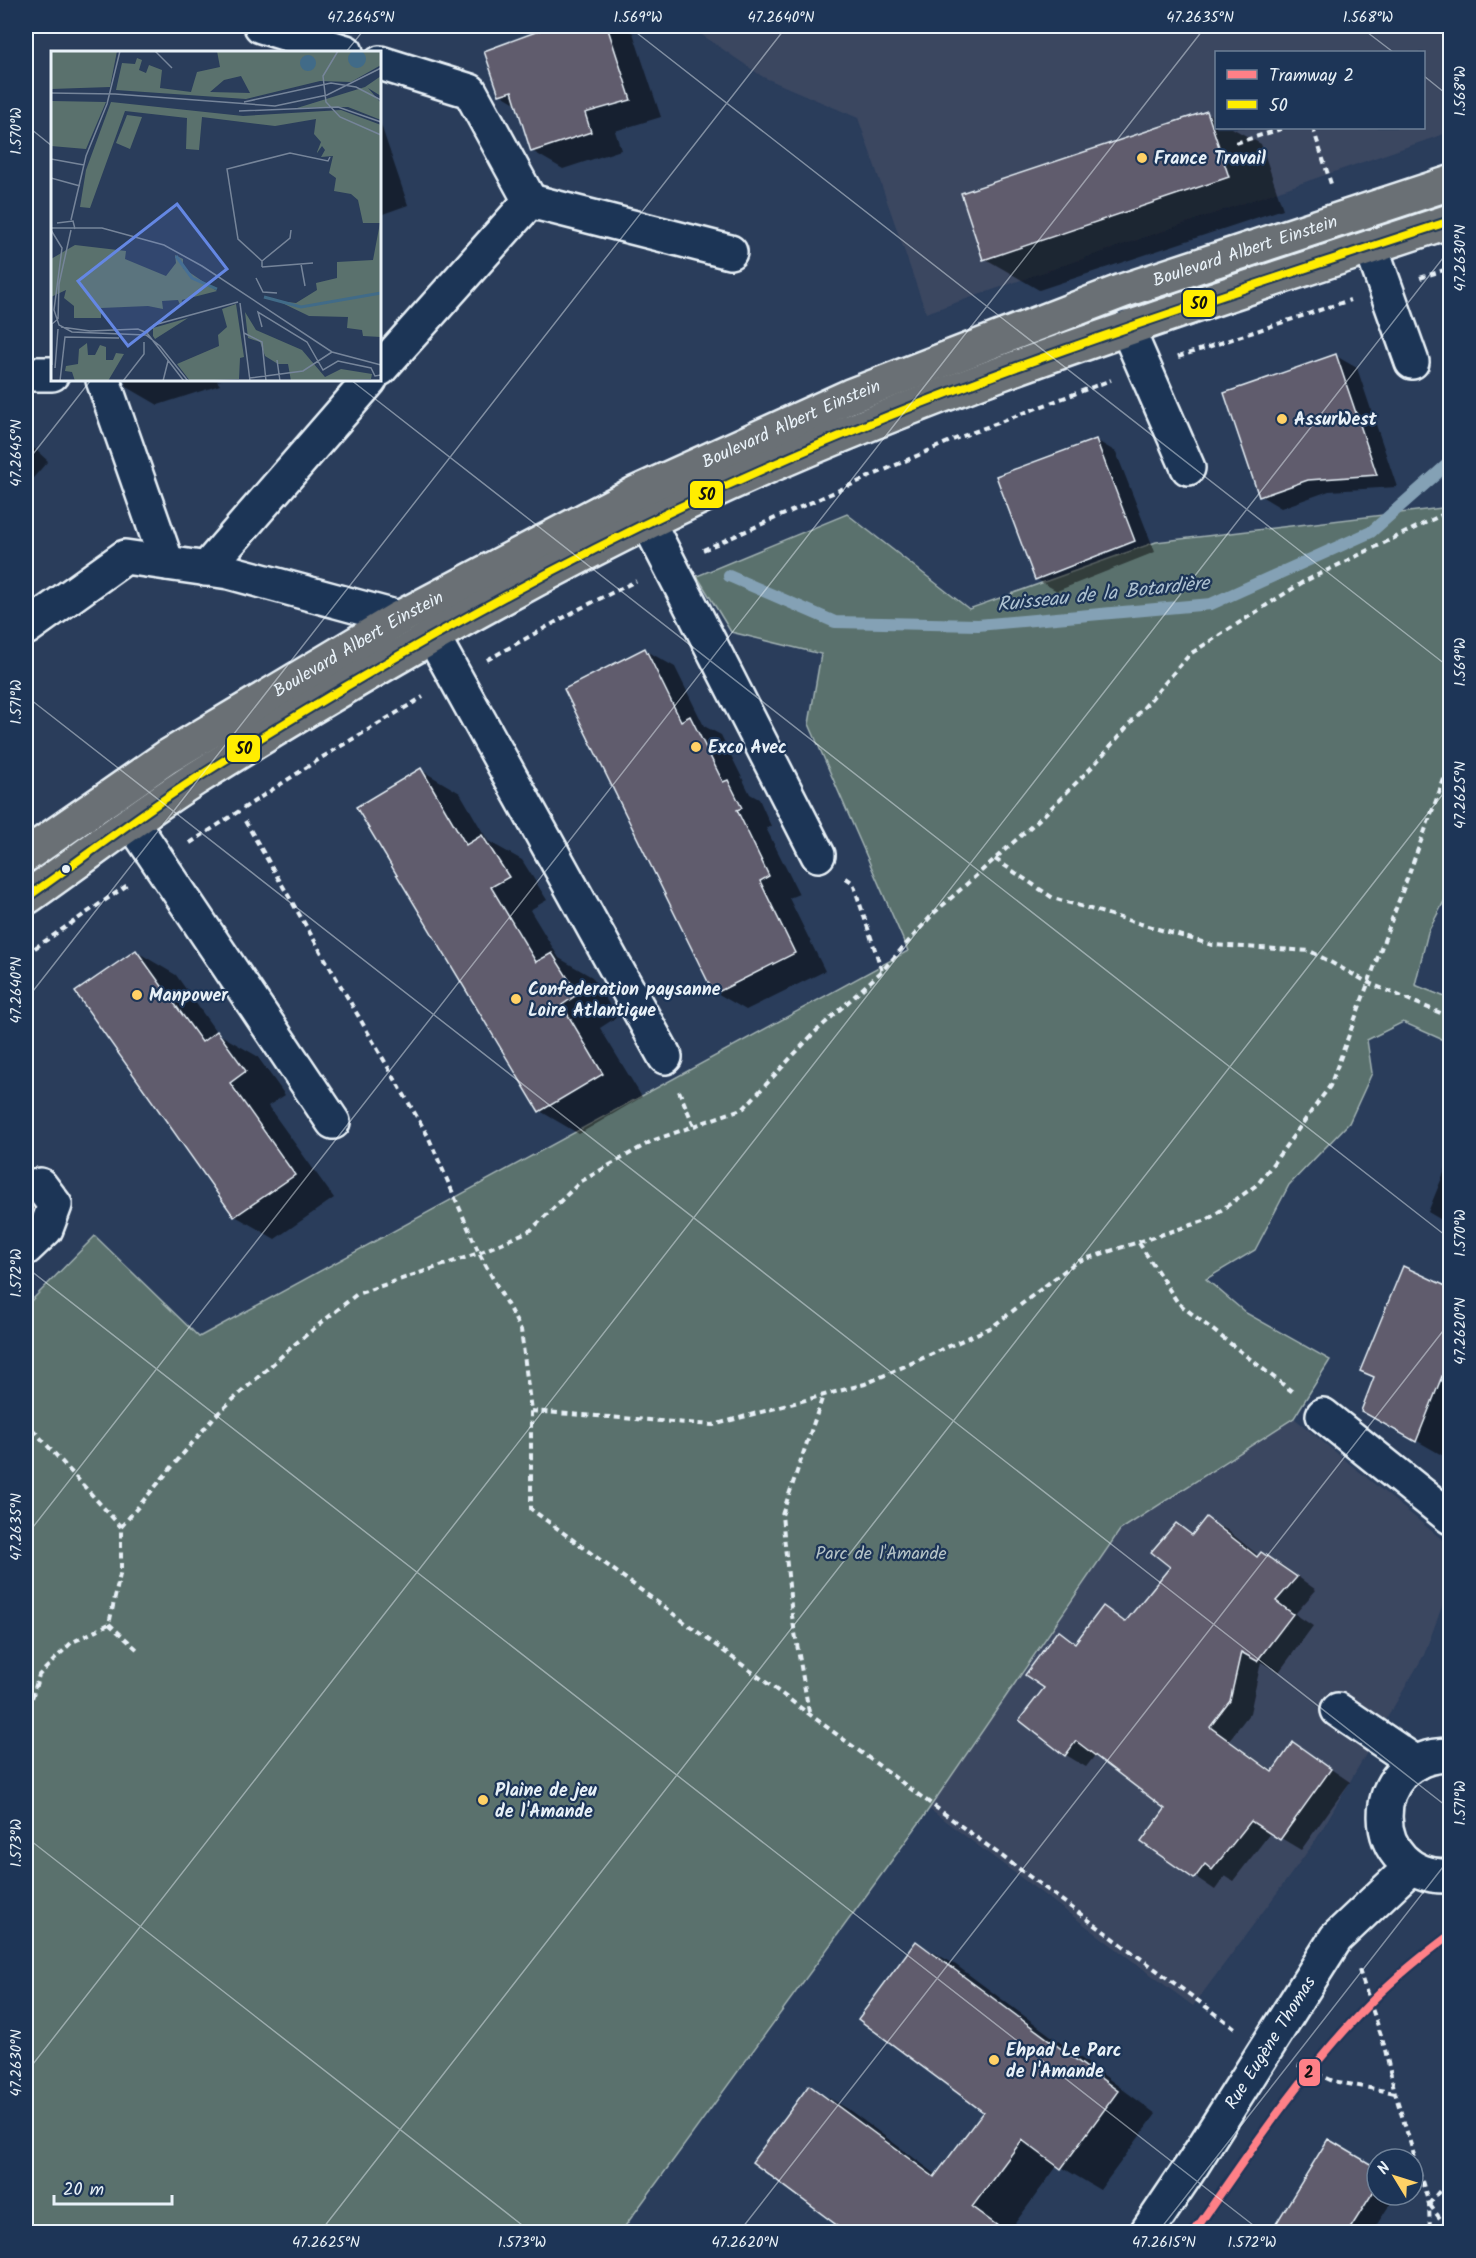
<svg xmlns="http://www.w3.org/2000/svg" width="1476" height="2258" viewBox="0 0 1476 2258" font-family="Kalam,sans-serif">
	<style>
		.built { fill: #3a4660; fill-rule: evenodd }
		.green { fill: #5a716d; stroke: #a1b1b2; stroke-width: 1.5 }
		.shadow { fill: #0007 }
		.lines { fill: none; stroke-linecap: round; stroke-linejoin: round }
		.stream { stroke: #84a1b5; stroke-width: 12 }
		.building { fill: #605c6d; stroke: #e8f1f8; stroke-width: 1.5 }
		.minor-casing { stroke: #e8f1f8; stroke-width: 38 }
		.major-casing { stroke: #e8f1f8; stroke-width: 38 }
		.path { stroke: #e8f1f8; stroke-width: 4; stroke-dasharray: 6 4.5; stroke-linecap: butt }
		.minor { stroke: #1d3557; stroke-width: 33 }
		.major { stroke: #6a7074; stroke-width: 33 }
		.bus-1-casing { stroke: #1d3557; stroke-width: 12 }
		.bus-1 { stroke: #ffed00; stroke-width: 8 }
		.tram-1-casing { stroke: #1d3557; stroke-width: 12 }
		.tram-1 { stroke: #ff8087; stroke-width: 8 }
		.ticks { fill: none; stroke: #e8f1f8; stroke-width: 1.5; stroke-opacity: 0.45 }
		.poi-dot { fill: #ffd166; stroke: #1d3557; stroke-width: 2 }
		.bus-dot { fill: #e8f1f8; stroke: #1d3557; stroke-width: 2 }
		.labels { text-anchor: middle; stroke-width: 4.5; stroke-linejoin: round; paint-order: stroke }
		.poi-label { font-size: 18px; font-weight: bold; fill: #e8f1f8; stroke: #1d3557; text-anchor: start }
		.street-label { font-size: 18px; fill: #e8f1f8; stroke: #1d3557 }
		.park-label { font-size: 18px; fill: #b6c4c7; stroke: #1d3557 }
		.water-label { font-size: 20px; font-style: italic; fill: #aec2d1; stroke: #1d3557 }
		.inset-river { fill: none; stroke: #416b88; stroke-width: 3 }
		.inset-road { fill: none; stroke: #76859a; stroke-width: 1.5 }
		.view { fill: #6487e3; fill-opacity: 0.15; stroke: #6487e3; stroke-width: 3 }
		.inset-edge { fill: none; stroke: #e8f1f8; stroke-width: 3 }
		.line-badge { stroke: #1d3557; stroke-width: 2 }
		.pale-badge-label { font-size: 16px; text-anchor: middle; font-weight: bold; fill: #111 }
		.neatline { fill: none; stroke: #e8f1f8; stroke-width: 2 }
		.ticks-label { font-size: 15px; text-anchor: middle; fill: #e8f1f8 }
	</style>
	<rect width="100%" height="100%" fill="#2a3d5b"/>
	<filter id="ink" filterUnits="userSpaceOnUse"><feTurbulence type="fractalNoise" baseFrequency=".0167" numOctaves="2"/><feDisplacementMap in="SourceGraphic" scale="12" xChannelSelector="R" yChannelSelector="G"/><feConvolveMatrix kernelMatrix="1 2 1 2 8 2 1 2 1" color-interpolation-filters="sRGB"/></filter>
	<g filter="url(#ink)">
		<path class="built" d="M 689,26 L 1450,26 L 1450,132 L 926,313 L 858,118 L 763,77 ZM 1216,52 L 1424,52 L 1424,128 L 1216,128 Z
			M 1294,1418 L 1450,1546 L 1450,1585 L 1424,1655 L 1314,1843 L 1193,2006 L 929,1809 L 1120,1530 Z"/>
		<path class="green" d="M 1450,507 L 1450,890 L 1428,932 L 1415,985 L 1450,999 L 1450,1043 L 1403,1022 L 1367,1040 L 1372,1073 L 1349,1123 L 1289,1185 L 1255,1250 L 1206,1279 L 1246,1313 L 1330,1360 L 1294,1418 L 1120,1530 L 922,1819 L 623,2229 L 626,2232 L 26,2232 L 26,1306 L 95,1236 L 199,1337 L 908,951 L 809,724 L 821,654 L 731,632 L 697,576 L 847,514 L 969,609 L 1156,542 Z"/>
		<path class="shadow" d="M 346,26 L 381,26 L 358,32 Z
			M 557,26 L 564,29 L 574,26 L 620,26 L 633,33 L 661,117 L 615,131 L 621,150 L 563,169 L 532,151 L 517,104 L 500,94 L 485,51 Z
			M 1207,113 L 1216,118 L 1216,128 L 1232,128 L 1261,144 L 1283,209 L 1039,290 L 984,258 Z
			M 380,122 L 408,205 L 380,215 Z
			M 1336,356 L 1357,368 L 1397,487 L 1329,491 L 1281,508 L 1261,496 Z
			M 124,380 L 222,380 L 217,381 L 220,385 L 158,405 L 127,387 Z
			M 1096,440 L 1116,452 L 1155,552 L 1057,591 L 1036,579 Z
			M 26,441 L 48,461 L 26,486 Z
			M 645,650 L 675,667 L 704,726 L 721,735 L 750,794 L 759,799 L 771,826 L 766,828 L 799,894 L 789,898 L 825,971 L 746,1010 L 715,992 Z
			M 421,770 L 460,793 L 488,841 L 522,860 L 547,900 L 530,910 L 559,958 L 592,977 L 617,1017 L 600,1028 L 642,1097 L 579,1134 L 540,1111 Z
			M 137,952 L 176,975 L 217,1033 L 257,1056 L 285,1095 L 268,1106 L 334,1198 L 275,1239 L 235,1216 L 77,992 Z
			M 1450,1158 L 1450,1225 L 1428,1212 Z
			M 26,1183 L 60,1228 L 26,1255 Z
			M 1403,1268 L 1450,1290 L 1450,1449 L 1447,1458 L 1363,1410 L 1375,1378 Z
			M 1206,1519 L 1227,1530 L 1259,1556 L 1261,1554 L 1282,1565 L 1316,1590 L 1295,1614 L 1313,1626 L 1279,1672 L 1261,1662 L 1250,1713 L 1229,1740 L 1274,1772 L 1294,1744 L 1350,1782 L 1301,1850 L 1271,1832 L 1233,1881 L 1225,1876 L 1215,1890 L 1143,1841 L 1167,1809 L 1096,1754 L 1086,1767 L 1066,1755 L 1021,1720 L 1046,1688 L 1058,1632 L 1077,1643 L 1103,1608 L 1127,1622 L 1173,1566 L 1176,1524 L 1194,1535 Z
			M 917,1943 L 956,1965 L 1156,2114 L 1100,2190 L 1058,2165 L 1010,2230 L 1013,2232 L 849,2232 L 754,2162 L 810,2087 L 848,2109 L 937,2175 L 985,2111 Z
			M 1377,2169 L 1377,2195 L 1396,2195 L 1372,2232 L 1299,2232 L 1280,2220 Z"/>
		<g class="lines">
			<path class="stream" d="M 729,576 L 835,622 L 978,625 L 1211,604 L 1371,532 L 1450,462"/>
		</g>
		<path class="building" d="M 552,26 L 607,26 L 631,100 L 585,113 L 591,132 L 531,152 L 512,91 L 499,95 L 484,51 Z
			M 1207,111 L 1229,177 L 983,260 L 961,193 Z
			M 1336,354 L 1377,475 L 1308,480 L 1259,497 L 1224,393 Z
			M 1096,439 L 1135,541 L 1035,580 L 996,476 Z
			M 645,648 L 681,721 L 690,716 L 723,782 L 728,780 L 742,808 L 737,810 L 769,876 L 760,881 L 795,953 L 714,994 L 564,689 Z
			M 421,768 L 466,845 L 482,835 L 509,877 L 491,887 L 536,962 L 552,953 L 578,994 L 562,1005 L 603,1074 L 539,1112 L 356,807 Z
			M 136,950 L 202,1042 L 217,1031 L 246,1071 L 230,1083 L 295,1175 L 234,1217 L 75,992 Z
			M 1403,1266 L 1450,1288 L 1450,1356 L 1416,1442 L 1361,1411 L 1374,1377 L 1360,1371 Z
			M 1206,1517 L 1257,1557 L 1261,1552 L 1297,1577 L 1276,1601 L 1293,1614 L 1257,1661 L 1241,1652 L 1230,1701 L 1210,1727 L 1272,1772 L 1293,1742 L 1331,1769 L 1280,1840 L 1251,1821 L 1212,1870 L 1205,1864 L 1194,1879 L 1141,1842 L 1165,1809 L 1076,1741 L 1065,1756 L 1019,1720 L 1044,1688 L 1025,1675 L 1058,1630 L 1075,1643 L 1103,1606 L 1125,1622 L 1170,1567 L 1151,1552 L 1176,1523 L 1192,1535 Z
			M 916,1941 L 1118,2091 L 1061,2169 L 1022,2140 L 972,2207 L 1006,2232 L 846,2232 L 752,2162 L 809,2085 L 934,2177 L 983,2112 L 858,2019 Z
			M 1328,2139 L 1377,2168 L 1377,2186 L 1348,2232 L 1271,2232 Z"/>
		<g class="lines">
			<defs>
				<g id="minor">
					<path d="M 261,26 L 346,52"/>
					<path d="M 380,63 L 470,91 L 530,201"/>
					<path d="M 1371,247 L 1412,362"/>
					<path d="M 1127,328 L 1188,468"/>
					<path d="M 380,369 L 530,201 L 730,252"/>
					<path d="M 26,374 L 52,374"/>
					<path d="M 103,380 L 167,563"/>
					<path d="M 648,522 L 818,855"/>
					<path d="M 206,569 L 370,380"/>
					<path d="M 26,628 L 125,557 L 229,572 L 399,618"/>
					<path d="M 432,635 L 665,1057"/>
					<path d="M 132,822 L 333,1122"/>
					<path d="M 26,1248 L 46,1229 L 55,1205 L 40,1185"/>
					<path d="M 1323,1415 L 1450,1517"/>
					<path d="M 1338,1710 L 1416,1763"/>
					<path d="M 1450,1755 C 1362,1755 1365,1880 1450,1876"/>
					<path id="s1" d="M 1147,2232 L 1193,2164 L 1336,1938 L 1411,1867"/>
				</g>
				<g id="major">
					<path id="s2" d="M 26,855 L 167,757 L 399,618 L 636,493 L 850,396 L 1122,291 L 1450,183"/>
					<path d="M 26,898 C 82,859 137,816 195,779 C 348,683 505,591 667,513 C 917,392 1187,308 1450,221"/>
				</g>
			</defs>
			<use href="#minor" class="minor-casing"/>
			<use href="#major" class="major-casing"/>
			<path class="path" d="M 1313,128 L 1331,184
				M 1236,143 L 1284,128
				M 1420,278 L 1450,268
				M 1178,357 L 1350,300
				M 703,550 L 955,439 L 1111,380
				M 487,660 L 581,608 L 636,581
				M 245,821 L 428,1136 L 479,1253 L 521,1330 L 531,1411 L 531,1509 L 1235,2028
				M 190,843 L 321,758 L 423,697
				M 995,859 L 1053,898 L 1212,945 L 1310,951 L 1369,983 L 1450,1017
				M 846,878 L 853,883 L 882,971
				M 26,954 L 129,884
				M 679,1091 L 694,1126
				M 1139,1243 L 1178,1303 L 1294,1393
				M 531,1411 L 713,1425 L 865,1384 L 992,1327 L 1076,1262 L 1207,1220 L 1258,1184 L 1330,1086 L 1450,763
				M 26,1422 L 121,1527
				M 109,1624 L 140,1652
				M 809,1712 L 792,1616 L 782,1515 L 823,1396
				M 26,1718 L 39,1675 L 71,1643 L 109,1624 L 121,1570 L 121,1527 L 216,1415 L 295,1344 L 357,1294 L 479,1253 L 531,1230 L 580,1182 L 652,1141 L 744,1108 L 813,1034 L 882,971 L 933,914 L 1045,814 L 1094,765 L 1190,654 L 1303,582 L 1450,511
				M 1359,1970 L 1383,2041 L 1395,2093 L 1429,2204 L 1430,2232
				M 1298,2065 L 1333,2081 L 1395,2093
				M 1429,2204 L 1450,2178
				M 1430,2205 L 1450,2232"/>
			<use href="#minor" class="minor"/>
			<use href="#major" class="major"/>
			<defs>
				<path id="bus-1" d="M 26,898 C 76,863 124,826 175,792 C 231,755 288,721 345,687 C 480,607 618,533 761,470 C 984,370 1218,297 1450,221"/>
			</defs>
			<use href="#bus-1" class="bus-1-casing"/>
			<use href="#bus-1" class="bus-1"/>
			<defs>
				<path id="tram-1" d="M 1194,2232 C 1250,2151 1304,2070 1373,2000 C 1397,1976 1423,1955 1450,1935"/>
			</defs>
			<use href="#tram-1" class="tram-1-casing"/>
			<use href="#tram-1" class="tram-1"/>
		</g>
	</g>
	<path class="ticks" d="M 628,26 L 1450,668M 1359,26 L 1393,52M 346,52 L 367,26M 1424,76 L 1450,97M 26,125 L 52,146M 351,380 L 1450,1239M 26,463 L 91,380M 26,696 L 1450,1809M 26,1000 L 787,26M 26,1267 L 1262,2232M 26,1536 L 1206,26M 26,1837 L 531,2232M 26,2073 L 1450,249M 320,2232 L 1450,785M 739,2232 L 1450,1322M 1158,2232 L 1450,1858"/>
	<g class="poi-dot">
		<circle cx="1142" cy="158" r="6"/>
		<circle cx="1282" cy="419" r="6"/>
		<circle cx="696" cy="747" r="6"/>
		<circle cx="137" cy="995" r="6"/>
		<circle cx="516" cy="999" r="6"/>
		<circle cx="483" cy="1800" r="6"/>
		<circle cx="994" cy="2060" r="6"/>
	</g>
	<circle class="bus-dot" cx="66" cy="869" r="5"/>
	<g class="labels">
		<g class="poi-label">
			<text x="1154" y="164">France Travail</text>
			<text x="1294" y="425">AssurWest</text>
			<text x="708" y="753">Exco Avec</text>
			<text x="528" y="995">Confederation paysanne<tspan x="528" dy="21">Loire Atlantique</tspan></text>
			<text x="149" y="1001">Manpower</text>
			<text x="495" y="1796">Plaine de jeu<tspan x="495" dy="21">de l'Amande</tspan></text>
			<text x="1006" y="2056">Ehpad Le Parc<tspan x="1006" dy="21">de l'Amande</tspan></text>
		</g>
		<g class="street-label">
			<text dy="6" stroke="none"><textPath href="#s2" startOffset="1366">Boulevard Albert Einstein</textPath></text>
			<text dy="6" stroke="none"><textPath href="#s2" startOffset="880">Boulevard Albert Einstein</textPath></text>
			<text dy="6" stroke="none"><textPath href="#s2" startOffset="394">Boulevard Albert Einstein</textPath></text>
			<text dy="6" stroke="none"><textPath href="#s1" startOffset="226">Rue Eugène Thomas</textPath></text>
		</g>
		<g class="park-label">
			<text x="881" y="1559">Parc de l'Amande</text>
		</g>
		<g class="water-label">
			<text transform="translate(1103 593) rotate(-6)" y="7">Ruisseau de la Botardière</text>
		</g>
	</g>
	<g transform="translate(51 51)">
		<rect width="330" height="330" fill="#2a3d5b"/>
		<path d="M 0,0 L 66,0 L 59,36 L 0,38 ZM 166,0 L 330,0 L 330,14 L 300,31 L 269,30 L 195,48 L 65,39 L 71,12 L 84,13 L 86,7 L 91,9 L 88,19 L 95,22 L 98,14 L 111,19 L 109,37 L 140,41 L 146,21 L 169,16 ZM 190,25 L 199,42 L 159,41 L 173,29 ZM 330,25 L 330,45 L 317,37 L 330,52 L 330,69 L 297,56 L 246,57 L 314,36 ZM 0,50 L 55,51 L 35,98 L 0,95 ZM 60,51 L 192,65 L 290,59 L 330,74 L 330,286 L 312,285 L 311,279 L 296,277 L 297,266 L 258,265 L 227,250 L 245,252 L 266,239 L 265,232 L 286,227 L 286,211 L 322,209 L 329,172 L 312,172 L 307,149 L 300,143 L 283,140 L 285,127 L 278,122 L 282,105 L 270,106 L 274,99 L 271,95 L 266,102 L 266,101 L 270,91 L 263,83 L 265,68 L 224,75 L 151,66 L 148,99 L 135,98 L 136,67 L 74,60 L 39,157 L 29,156 L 35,119 ZM 76,64 L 91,66 L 79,98 L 65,92 ZM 24,194 L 75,200 L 74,208 L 115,225 L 125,212 L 124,204 L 132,208 L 132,217 L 166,240 L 131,249 L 130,256 L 127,249 L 111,250 L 112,258 L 97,255 L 50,257 L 50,267 L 23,267 L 23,255 L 13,247 L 15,239 L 0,246 L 0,208 ZM 185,253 L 193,306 L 189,307 L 188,328 L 139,330 L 126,313 L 168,295 L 167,284 L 176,276 L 171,258 ZM 194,261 L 205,279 L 251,299 L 274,326 L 290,318 L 321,323 L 320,328 L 240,330 L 237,313 L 227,313 L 214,305 L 209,291 L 197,287 ZM 137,267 L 104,288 L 102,285 L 102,277 ZM 36,292 L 37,304 L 44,304 L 49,294 L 55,296 L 55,309 L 62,309 L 65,302 L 73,303 L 57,330 L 24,330 L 21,321 L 14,320 L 15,315 L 27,313 L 28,298 Z" fill="#5a716d" fill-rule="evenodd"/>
		<path d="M297 8a9 9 0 1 1 18 0a9 9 0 1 1-18 0ZM249 12a8 8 0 1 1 16 0a8 8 0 1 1-16 0Z" fill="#416b88"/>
		<path class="inset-river" d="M 125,205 L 141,227 L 166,238M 213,246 L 250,256 L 330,242"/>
		<path class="inset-road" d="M 104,0 L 121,17M 287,0 L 272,25 L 275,51 L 289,66 L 330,84M 0,42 L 64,43 L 224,55 L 276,44 L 330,17M 193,51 L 280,32 L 305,36 L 330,49M 188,60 L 287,56 L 330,71M 0,108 L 33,114M 0,127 L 29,135M 20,169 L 35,105 L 56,53 L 69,0M 6,172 L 22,170 L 24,178M 0,177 L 51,177 L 113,194 L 151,215 L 281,301 L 330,314M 0,179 L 11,197 L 3,259 L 8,274 L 21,281 L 95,284 L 109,295 L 137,330M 211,210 L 239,187 L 240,179M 250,213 L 254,235M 211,216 L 211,210 L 187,188 L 176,118 L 239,102 L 277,110 L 279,106M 211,216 L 262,212M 205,227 L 212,241 L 226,242M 189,252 L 199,330M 7,268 L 8,233 L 20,179M 10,276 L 39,280 L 87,278 L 96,282 L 103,274 L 187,251M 211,276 L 207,261 L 256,291 L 272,319 L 287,310 L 320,317 L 324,325 L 330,324M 96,282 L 133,330M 193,282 L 211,291 L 215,330M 226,309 L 229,330M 1,314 L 1,273 L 7,268M 4,317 L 7,278M 199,327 L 252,320 L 281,301M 9,330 L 14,286 L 68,287M 72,330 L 93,303 L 93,291M 112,330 L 117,310"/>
		<path class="view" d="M 126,153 L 176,218 L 77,295 L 27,230 Z"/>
		<rect width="330" height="330" class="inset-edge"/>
	</g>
	<g class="line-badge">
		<rect x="1182" y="289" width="34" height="29" rx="6" fill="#ffed00"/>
		<rect x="689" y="480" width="35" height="29" rx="6" fill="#ffed00"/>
		<rect x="226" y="734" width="35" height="29" rx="6" fill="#ffed00"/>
		<rect x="1298" y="2058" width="23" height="29" rx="6" fill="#ff8087"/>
	</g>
	<g class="pale-badge-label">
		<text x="1199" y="309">50</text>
		<text x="707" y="500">50</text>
		<text x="244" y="754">50</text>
		<text x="1309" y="2078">2</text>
	</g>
	<rect width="1476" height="2258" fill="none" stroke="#1d3557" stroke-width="66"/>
	<rect x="1215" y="51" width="210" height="78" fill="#1d3557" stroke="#6e8097" stroke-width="1.5"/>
	<rect x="1227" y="70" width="30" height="9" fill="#ff8087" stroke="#6e8097" stroke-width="1.5"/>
	<text x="1269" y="81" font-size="18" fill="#e8f1f8">Tramway 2</text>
	<rect x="1227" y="100" width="30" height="9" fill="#ffed00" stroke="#6e8097" stroke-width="1.5"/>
	<text x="1269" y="111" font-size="18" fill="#e8f1f8">50</text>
	<g transform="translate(1395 2177) rotate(308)"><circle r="28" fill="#1d3557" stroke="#6e8097" stroke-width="1.5"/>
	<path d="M0-4.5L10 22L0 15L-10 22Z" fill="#ffd166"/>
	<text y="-9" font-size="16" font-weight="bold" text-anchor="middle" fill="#e8f1f8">N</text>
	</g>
	<path d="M54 2195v9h118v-9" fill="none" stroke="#e8f1f8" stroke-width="3"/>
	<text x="63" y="2195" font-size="18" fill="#e8f1f8" stroke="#1d3557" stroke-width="4.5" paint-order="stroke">20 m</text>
	<rect x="33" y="33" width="1410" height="2192" class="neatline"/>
	<g class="ticks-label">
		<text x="361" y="22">47.2645°N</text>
		<text x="638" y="22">1.569°W</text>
		<text x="781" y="22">47.2640°N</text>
		<text x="1200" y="22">47.2635°N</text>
		<text x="1368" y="22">1.568°W</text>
		<text transform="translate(1460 91) rotate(-90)" y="5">1.568°W</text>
		<text transform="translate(16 131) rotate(-90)" y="5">1.570°W</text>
		<text transform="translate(1460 258) rotate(-90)" y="5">47.2630°N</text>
		<text transform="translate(16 453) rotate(-90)" y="5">47.2645°N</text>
		<text transform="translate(1460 662) rotate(-90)" y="5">1.569°W</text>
		<text transform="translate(16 702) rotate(-90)" y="5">1.571°W</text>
		<text transform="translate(1460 795) rotate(-90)" y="5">47.2625°N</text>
		<text transform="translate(16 990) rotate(-90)" y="5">47.2640°N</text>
		<text transform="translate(1460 1233) rotate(-90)" y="5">1.570°W</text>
		<text transform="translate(16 1273) rotate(-90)" y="5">1.572°W</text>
		<text transform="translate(1460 1331) rotate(-90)" y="5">47.2620°N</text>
		<text transform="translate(16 1527) rotate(-90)" y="5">47.2635°N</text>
		<text transform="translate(1460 1803) rotate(-90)" y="5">1.571°W</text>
		<text transform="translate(16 1843) rotate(-90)" y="5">1.573°W</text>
		<text transform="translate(16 2063) rotate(-90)" y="5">47.2630°N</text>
		<text x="326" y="2247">47.2625°N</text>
		<text x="522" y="2247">1.573°W</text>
		<text x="745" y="2247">47.2620°N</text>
		<text x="1164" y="2247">47.2615°N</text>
		<text x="1252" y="2247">1.572°W</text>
	</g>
</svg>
